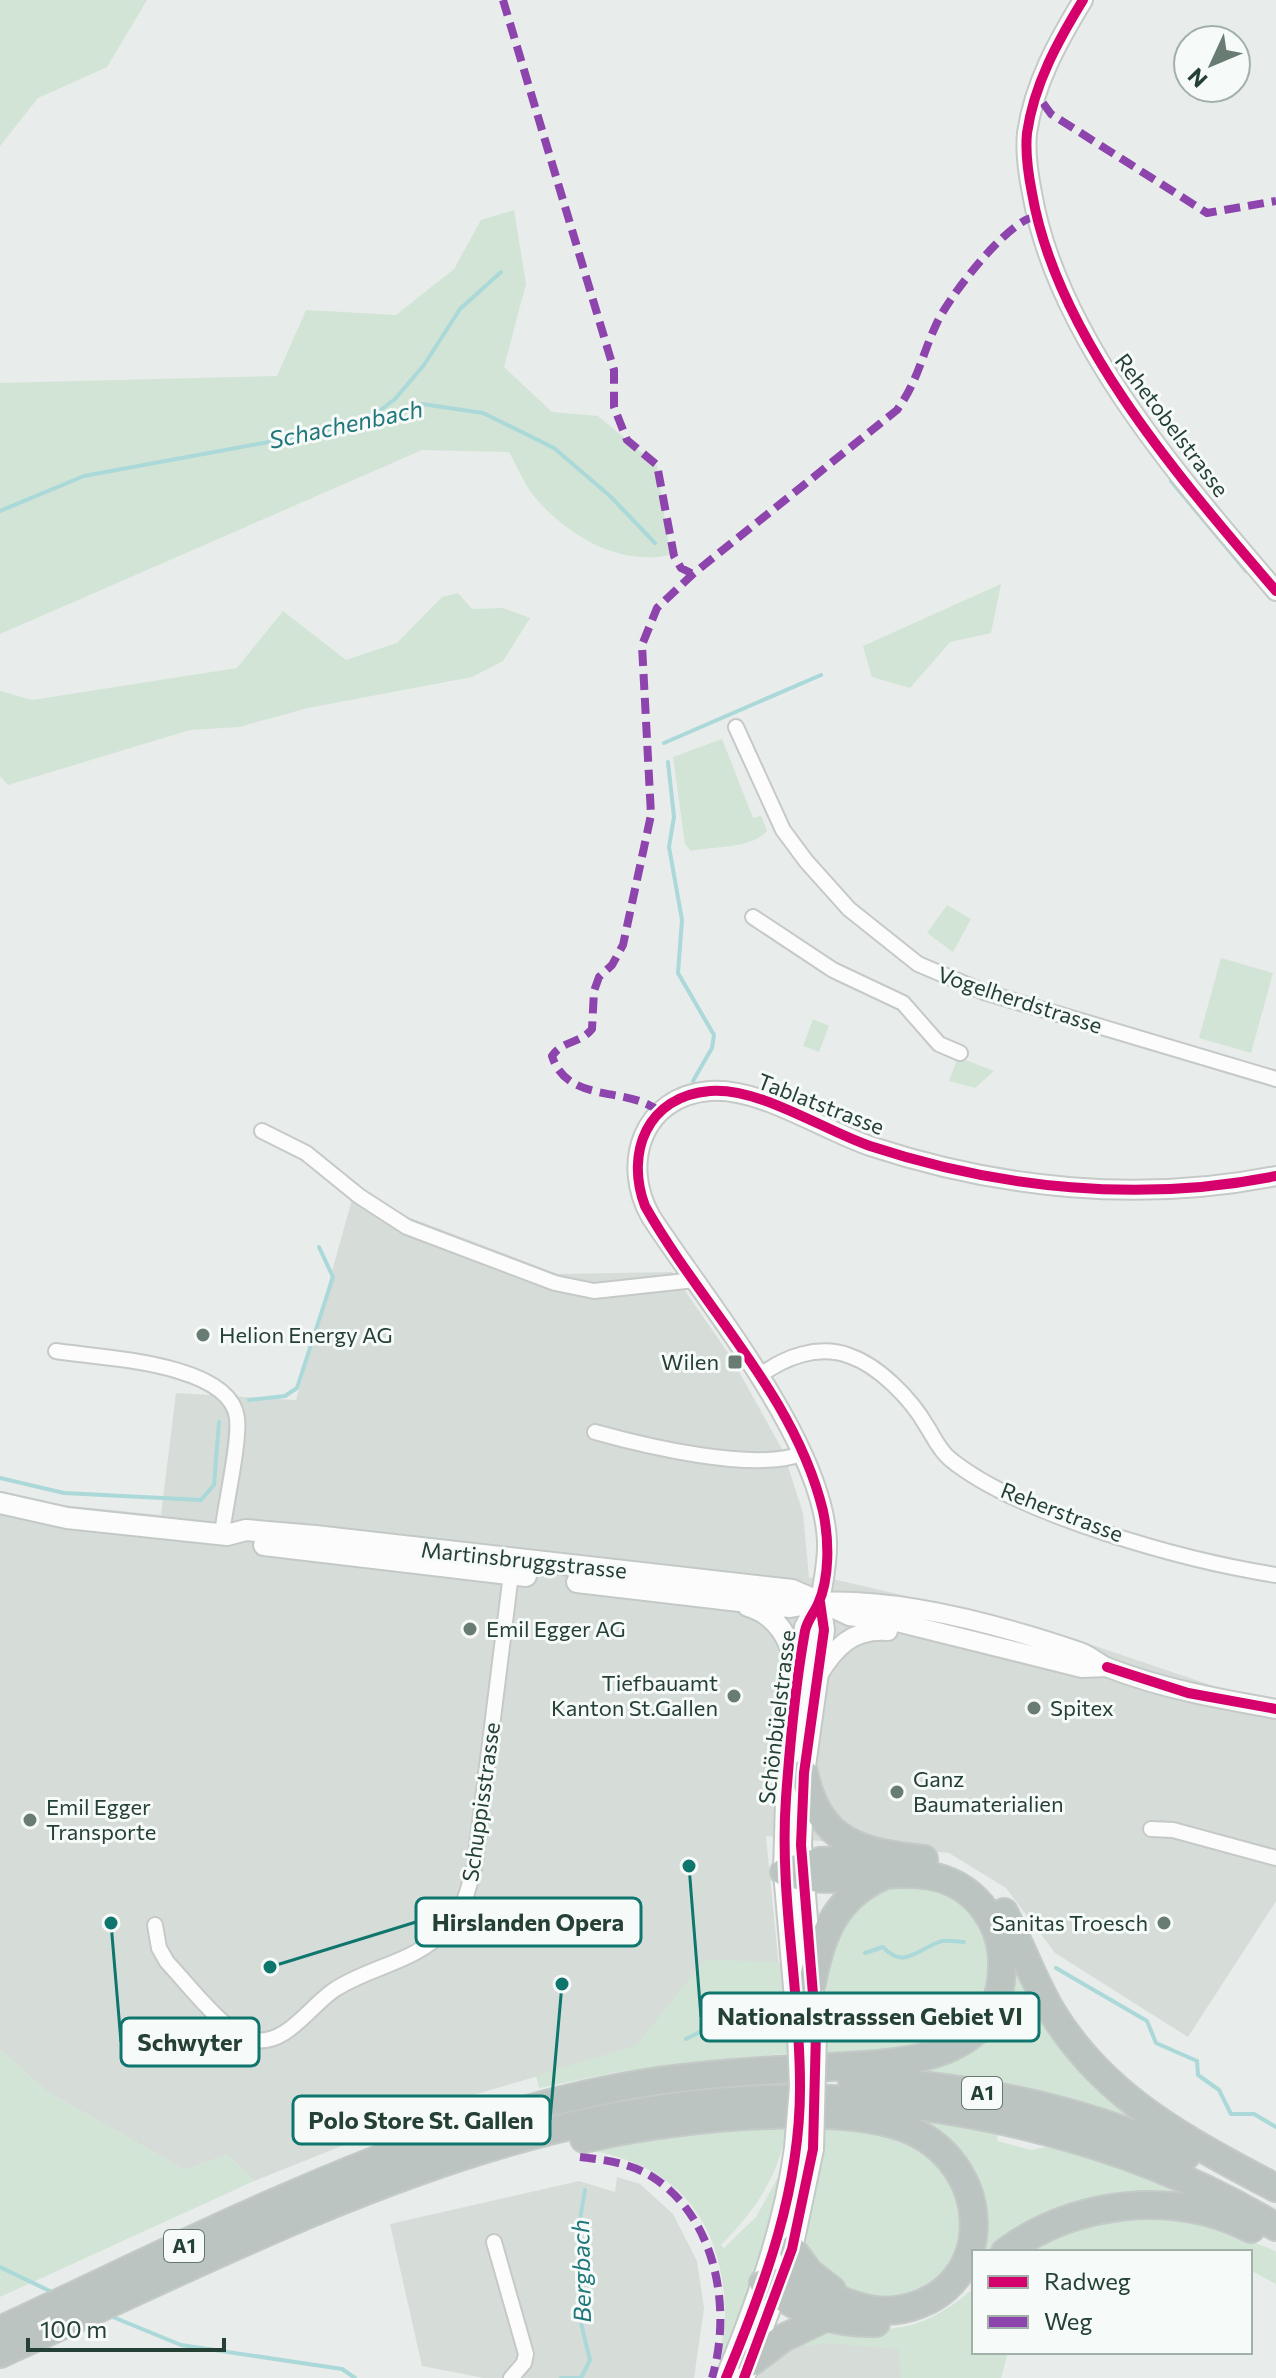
<svg xmlns="http://www.w3.org/2000/svg" width="1276" height="2378" viewBox="0 0 1276 2378" font-family="Commissioner,sans-serif">
	<style>
		.built { fill: #d6ddd9 }
		.green { fill: #d2e4d5 }
		.lines { fill: none; stroke-linecap: round; stroke-linejoin: round }
		.stream { stroke: #abd8d8; stroke-width: 4 }
		.minor-casing { stroke: #c5c9c7; stroke-width: 18 }
		.tertiary-casing { stroke: #c5c9c7; stroke-width: 22 }
		.secondary-casing { stroke: #c3c9c7; stroke-width: 24 }
		.motorway-casing { stroke: #c3cac8; stroke-width: 30 }
		.minor { stroke: #fcfcfc; stroke-width: 14 }
		.tertiary { stroke: #fcfcfc; stroke-width: 18 }
		.secondary { stroke: #fcfcfc; stroke-width: 20 }
		.motorway { stroke: #bcc4c1; stroke-width: 26 }
		.secondary-bridge-casing { stroke: #c3c9c7; stroke-width: 24; stroke-linecap: butt }
		.secondary-bridge { stroke: #fcfcfc; stroke-width: 20 }
		.quiet { stroke: #8e44ad; stroke-width: 8; stroke-dasharray: 16 8; stroke-linecap: butt }
		.cycleway-casing { stroke: #f6faf8; stroke-width: 15 }
		.cycleway { stroke: #d6006c; stroke-width: 10 }
		.poi-dot { fill: #697c74; stroke: #f6faf8; stroke-width: 3 }
		.labels { text-anchor: middle; stroke-width: 6; stroke-linejoin: round; paint-order: stroke }
		.shield { fill: #f6faf8; stroke: #647870; stroke-width: 2 }
		.shield-label { font-size: 20px; font-weight: bold; fill: #254035 }
		.street-label { font-size: 22px; fill: #254035; stroke: #f6faf8 }
		.poi-label { font-size: 22px; fill: #254035; stroke: #f6faf8; text-anchor: start }
		.water-label { font-size: 24px; font-style: italic; fill: #20777a; stroke: #f6faf8 }
		.leader { fill: none; stroke: #0f766e; stroke-width: 3 }
		.callout-dot { fill: #0f766e; stroke: #f6faf8; stroke-width: 3 }
		.callout { fill: #f6faf8; stroke: #0f766e; stroke-width: 3 }
		.callout-label { font-size: 24px; text-anchor: middle; font-weight: bold; fill: #254035 }
	</style>
	<rect width="100%" height="100%" fill="#e8ecea"/>
	<path class="built" d="M 353,1196 L 558,1274 L 672,1272 L 731,1357 L 783,1451 L 803,1513 L 809,1578 L 824,1577 L 1036,1626 L 1246,1697 L 1276,1700 L 1276,1901 L 1188,2037 L 1055,1953 L 1006,1888 L 949,1853 L 766,1836 L 780,1978 L 639,2047 L 459,2099 L 254,2181 L 227,2155 L 185,2170 L 46,2091 L 0,2050 L 0,1491 L 62,1505 L 161,1515 L 176,1393 L 296,1400 Z
		M 617,2177 L 640,2184 L 673,2214 L 697,2261 L 704,2308 L 694,2378 L 484,2378 L 422,2366 L 390,2224 L 579,2181 L 615,2192 Z
		M 913,2335 L 914,2378 L 757,2378 L 776,2355 L 800,2338 Z"/>
	<path class="green" d="M 0,0 L 147,0 L 107,67 L 38,98 L 0,146 Z
		M 514,210 L 526,284 L 504,367 L 552,412 L 598,416 L 657,465 L 670,555 C 619,566 567,536 534,496 C 524,484 517,466 509,452 L 422,450 L 0,634 L 0,383 L 277,376 L 306,310 L 396,315 L 454,269 L 481,220 Z
		M 1001,584 L 991,633 L 950,642 L 910,688 L 872,677 L 863,646 Z
		M 458,593 L 472,609 L 503,608 L 530,618 L 503,661 L 472,677 L 308,708 L 239,727 L 190,730 L 8,785 L 0,776 L 0,691 L 32,700 L 237,668 L 283,611 L 346,660 L 397,643 L 442,597 Z
		M 722,739 L 753,818 L 761,816 L 767,831 C 751,849 712,846 691,851 L 685,844 L 673,757 Z
		M 947,905 L 971,919 L 953,952 L 927,933 Z
		M 1221,958 L 1273,973 L 1251,1053 L 1199,1038 Z
		M 813,1019 L 829,1026 L 819,1052 L 803,1046 Z
		M 958,1057 L 994,1071 L 975,1088 L 949,1081 Z
		M 917,1881 L 948,1890 L 972,1909 L 988,1932 L 991,1993 L 975,2018 L 950,2039 L 918,2051 L 824,2056 C 823,1992 817,1924 880,1888 C 889,1882 906,1882 917,1881 Z
		M 1006,1941 L 1150,2127 L 1041,2093 L 910,2070 L 972,2040 Z
		M 705,1959 L 780,1963 L 789,2053 L 617,2072 L 539,2088 L 536,2076 L 637,2045 Z
		M 0,2050 L 46,2091 L 185,2170 L 227,2155 L 254,2181 L 0,2297 Z
		M 918,2118 L 998,2133 L 997,2141 L 1031,2150 L 1050,2146 L 1129,2171 L 1217,2209 L 1157,2202 L 997,2252 L 974,2252 L 976,2211 L 920,2132 Z
		M 825,2125 C 846,2127 873,2126 892,2134 C 1018,2183 954,2335 856,2294 C 846,2289 830,2286 824,2278 C 816,2269 810,2257 804,2247 Z
		M 787,2126 C 779,2176 756,2210 721,2245 L 724,2248 L 756,2217 L 786,2163 L 759,2271 L 723,2365 C 718,2354 726,2327 725,2312 C 723,2222 679,2166 589,2150 L 675,2131 Z
		M 1120,2216 L 1194,2220 L 1271,2249 L 1276,2252 L 1276,2284 L 1250,2270 L 1250,2252 L 1019,2252 L 1056,2232 Z
		M 974,2288 L 974,2352 L 1008,2352 L 1001,2378 L 901,2378 L 899,2349 L 824,2343 L 806,2347 L 805,2335 C 882,2320 904,2348 974,2288 Z"/>
	<g class="lines">
		<path class="stream" d="M 364,423 L 395,399 L 424,365 L 460,309 L 501,272
			M 1171,481 L 1246,571
			M 0,511 L 84,476 L 361,425 L 422,404 L 483,413 L 554,448 L 610,496 L 655,543
			M 664,743 L 821,675
			M 668,762 L 674,817 L 669,847 L 682,920 L 678,973 L 714,1035 L 712,1048 L 693,1081
			M 249,1400 L 285,1396 L 297,1388 L 333,1277 L 319,1247
			M 0,1478 L 64,1493 L 201,1500 L 214,1485 L 219,1422
			M 865,1953 L 883,1947 C 903,1969 916,1951 939,1942 C 946,1939 956,1942 964,1942
			M 1056,1968 L 1147,2021 L 1156,2043 L 1197,2061 L 1198,2075 L 1219,2090 L 1231,2114 L 1254,2114 L 1276,2127
			M 686,2039 L 742,2011
			M 0,2267 L 56,2294
			M 108,2315 L 181,2345 L 342,2369 L 355,2378
			M 561,2378 L 581,2378 L 590,2360 L 578,2311 L 587,2269 L 577,2237 L 585,2190"/>
		<defs>
			<path id="minor" d="M 736,727 L 783,830 L 806,861 L 849,909 L 918,964 L 984,992 L 1276,1079
				M 753,917 L 833,970 L 903,1003 L 939,1044 L 960,1053
				M 262,1131 L 306,1153 L 359,1196 L 407,1227 L 555,1283 L 594,1291 L 695,1280
				M 56,1351 C 99,1358 230,1362 237,1418 C 240,1442 225,1506 222,1534
				M 759,1376 C 785,1357 818,1344 850,1356 C 879,1366 911,1399 926,1425 C 934,1437 938,1449 950,1459 C 1020,1516 1187,1561 1276,1575
				M 595,1432 C 645,1446 753,1472 801,1454
				M 1151,1829 L 1173,1830 L 1276,1858
				M 155,1925 L 159,1948 L 167,1962 C 187,1983 226,2035 253,2040 C 286,2046 309,2007 334,1990 C 370,1966 415,1963 446,1929 C 464,1910 469,1888 475,1863 L 511,1574
				M 494,2242 L 526,2354 L 524,2363 L 511,2378"/>
			<path id="tertiary" d="M 1083,0 C 1058,41 1034,84 1027,133 C 1025,153 1028,173 1032,193 C 1057,339 1182,481 1276,591
				M 820,1602 C 823,1582 828,1561 827,1541 C 823,1442 705,1300 651,1217 C 620,1163 643,1096 710,1091 C 759,1087 823,1130 870,1146 C 1000,1189 1141,1203 1276,1176
				M 820,1602 C 901,1598 1000,1625 1077,1651 C 1089,1654 1098,1664 1109,1668 C 1163,1689 1220,1699 1276,1709
				M 822,1603 L 849,1616 L 897,1622 L 1082,1668 L 1107,1667
				M 818,1675 C 835,1647 853,1628 888,1631"/>
			<path id="secondary" d="M 0,1503 L 67,1518 L 227,1535 L 246,1530 L 315,1536 L 792,1590 L 820,1602
				M 264,1545 L 526,1576
				M 577,1582 L 790,1607 L 820,1602
				M 748,1606 C 778,1615 790,1639 797,1668
				M 816,2032 L 801,1845 L 804,1773 L 824,1630 L 820,1602
				M 798,2033 L 784,1872 L 786,1801 L 805,1627 L 820,1602
				M 726,2378 C 757,2302 784,2229 795,2148
				M 744,2378 L 792,2249 L 813,2149"/>
			<path id="motorway" d="M 804,1773 C 820,1844 861,1852 924,1859
				M 784,1872 L 820,1861 L 876,1858
				M 1004,1912 C 1021,1945 1033,1980 1052,2012 C 1105,2099 1189,2142 1276,2188
				M 812,1983 C 821,1936 835,1898 881,1877
				M 852,2080 C 967,2085 1081,2107 1186,2156
				M 584,2139 C 662,2120 827,2101 902,2127 C 994,2159 1001,2288 903,2309 C 853,2320 813,2276 763,2283
				M 792,2249 L 809,2272 L 832,2290
				M 1005,2252 C 1075,2201 1173,2189 1251,2229
				M 763,2283 C 796,2311 833,2324 876,2323
				M 0,2330 C 205,2236 427,2116 651,2082 C 704,2074 757,2071 810,2068 C 884,2063 1004,2070 1002,1962 C 1002,1941 994,1921 981,1905 C 930,1844 847,1896 784,1872
				M 0,2354 C 325,2207 609,2044 979,2116 C 1083,2136 1186,2172 1276,2227
				M 750,2363 L 783,2338 L 825,2318"/>
		</defs>
		<use href="#minor" class="minor-casing"/>
		<use href="#tertiary" class="tertiary-casing"/>
		<use href="#secondary" class="secondary-casing"/>
		<use href="#motorway" class="motorway-casing"/>
		<use href="#minor" class="minor"/>
		<use href="#tertiary" class="tertiary"/>
		<use href="#secondary" class="secondary"/>
		<use href="#motorway" class="motorway"/>
		<defs>
			<path id="secondary-bridge" d="M 795,2148 L 800,2087 L 798,2033
				M 813,2149 L 816,2032"/>
		</defs>
		<use href="#secondary-bridge" class="secondary-bridge-casing"/>
		<use href="#secondary-bridge" class="secondary-bridge"/>
		<path class="quiet" d="M 503,0 L 614,370 L 614,407 L 627,440 L 657,465 L 674,556 L 681,568 L 693,574
			M 1043,103 L 1051,114 L 1207,213 L 1276,201
			M 660,1112 C 627,1085 568,1105 552,1056 C 563,1040 580,1044 592,1029 L 594,991 L 599,977 L 612,965 L 623,945 L 651,815 L 642,645 L 657,608 L 693,574 L 897,410 C 917,383 922,355 936,325 C 946,300 1010,217 1036,217
			M 580,2157 C 607,2160 635,2164 657,2180 C 717,2222 732,2311 712,2378"/>
		<defs>
			<path id="cycleway" d="M 1083,0 C 1058,41 1034,84 1027,133 C 1025,153 1028,173 1032,193 C 1057,339 1182,481 1276,591
				M 1107,1667 L 1188,1693 L 1276,1709
				M 726,2378 C 765,2284 801,2188 800,2084 C 800,1988 779,1894 786,1798 C 790,1743 795,1686 805,1631 C 807,1621 814,1613 818,1604 C 830,1578 829,1539 823,1511 C 795,1395 702,1307 645,1206 C 625,1153 647,1096 710,1091 C 759,1087 823,1130 870,1146 C 1000,1189 1141,1203 1276,1176
				M 744,2378 L 792,2249 L 813,2149 L 816,2032 L 801,1845 L 804,1773 L 824,1630 L 820,1602"/>
		</defs>
		<use href="#cycleway" class="cycleway-casing"/>
		<use href="#cycleway" class="cycleway"/>
	</g>
	<g class="poi-dot">
		<circle cx="203" cy="1335" r="8"/>
		<rect x="727" y="1354" width="16" height="16" rx="4"/>
		<circle cx="470" cy="1629" r="8"/>
		<circle cx="734" cy="1696" r="8"/>
		<circle cx="1034" cy="1708" r="8"/>
		<circle cx="897" cy="1792" r="8"/>
		<circle cx="30" cy="1820" r="8"/>
		<circle cx="1164" cy="1923" r="8"/>
	</g>
	<g class="labels">
		<g class="shield">
			<rect x="962" y="2077" width="40" height="32" rx="6"/>
			<rect x="164" y="2230" width="40" height="32" rx="6"/>
		</g>
		<g class="shield-label">
			<text x="982" y="2100">A1</text>
			<text x="184" y="2253">A1</text>
		</g>
		<g class="street-label">
			<text transform="translate(1172 425) rotate(53)" y="8">Rehetobelstrasse</text>
			<text transform="translate(1020 1000) rotate(18)" y="8">Vogelherdstrasse</text>
			<text transform="translate(821 1104) rotate(21)" y="8">Tablatstrasse</text>
			<text transform="translate(1062 1512) rotate(21)" y="8">Reherstrasse</text>
			<text transform="translate(524 1560) rotate(6)" y="8">Martinsbruggstrasse</text>
			<text transform="translate(777 1717) rotate(-83)" y="8">Schönbüelstrasse</text>
			<text transform="translate(481 1802) rotate(-82)" y="8">Schuppisstrasse</text>
		</g>
		<g class="poi-label">
			<text x="219" y="1343">Helion Energy AG</text>
			<text x="719" y="1370" text-anchor="end">Wilen</text>
			<text x="486" y="1637">Emil Egger AG</text>
			<text x="718" y="1691" text-anchor="end">Tiefbauamt<tspan x="718" dy="25">Kanton St.Gallen</tspan></text>
			<text x="1050" y="1716">Spitex</text>
			<text x="913" y="1787">Ganz<tspan x="913" dy="25">Baumaterialien</tspan></text>
			<text x="46" y="1815">Emil Egger<tspan x="46" dy="25">Transporte</tspan></text>
			<text x="1148" y="1931" text-anchor="end">Sanitas Troesch</text>
		</g>
		<g class="water-label">
			<text transform="translate(346 425) rotate(-12)" y="8">Schachenbach</text>
			<text transform="translate(582 2271) rotate(-91)" y="8">Bergbach</text>
		</g>
	</g>
	<path class="leader" d="M270 1967L416 1922M689 1866L701 2017M111 1923L121 2042M562 1984L550 2120"/>
	<g class="callout-dot">
		<circle cx="270" cy="1967" r="8"/>
		<circle cx="689" cy="1866" r="8"/>
		<circle cx="111" cy="1923" r="8"/>
		<circle cx="562" cy="1984" r="8"/>
	</g>
	<g class="callout">
		<rect x="416" y="1898" width="225" height="48" rx="8"/>
		<rect x="701" y="1993" width="338" height="48" rx="8"/>
		<rect x="121" y="2018" width="138" height="48" rx="8"/>
		<rect x="293" y="2096" width="257" height="48" rx="8"/>
	</g>
	<g class="callout-label">
		<text x="528" y="1931">Hirslanden Opera</text>
		<text x="870" y="2025">Nationalstrasssen Gebiet VI</text>
		<text x="190" y="2051">Schwyter</text>
		<text x="421" y="2129">Polo Store St. Gallen</text>
	</g>
	<rect x="972" y="2250" width="280" height="104" fill="#f6faf8" stroke="#a2b0aa" stroke-width="2"/>
	<rect x="988" y="2276" width="40" height="12" fill="#d6006c" stroke="#a2b0aa" stroke-width="2"/>
	<text x="1044" y="2290" font-size="24" fill="#254035">Radweg</text>
	<rect x="988" y="2316" width="40" height="12" fill="#8e44ad" stroke="#a2b0aa" stroke-width="2"/>
	<text x="1044" y="2330" font-size="24" fill="#254035">Weg</text>
	<g transform="translate(1212 64) rotate(226)"><circle r="38" fill="#f6faf8" stroke="#a2b0aa" stroke-width="2"/>
	<path d="M0-6L14 30L0 20L-14 30Z" fill="#697c74"/>
	<text y="-12" font-size="22" font-weight="bold" text-anchor="middle" fill="#254035">N</text>
	</g>
	<path d="M28 2338v12h196v-12" fill="none" stroke="#254035" stroke-width="4"/>
	<text x="40" y="2338" font-size="24" fill="#254035" stroke="#f6faf8" stroke-width="6" paint-order="stroke">100 m</text>
</svg>
